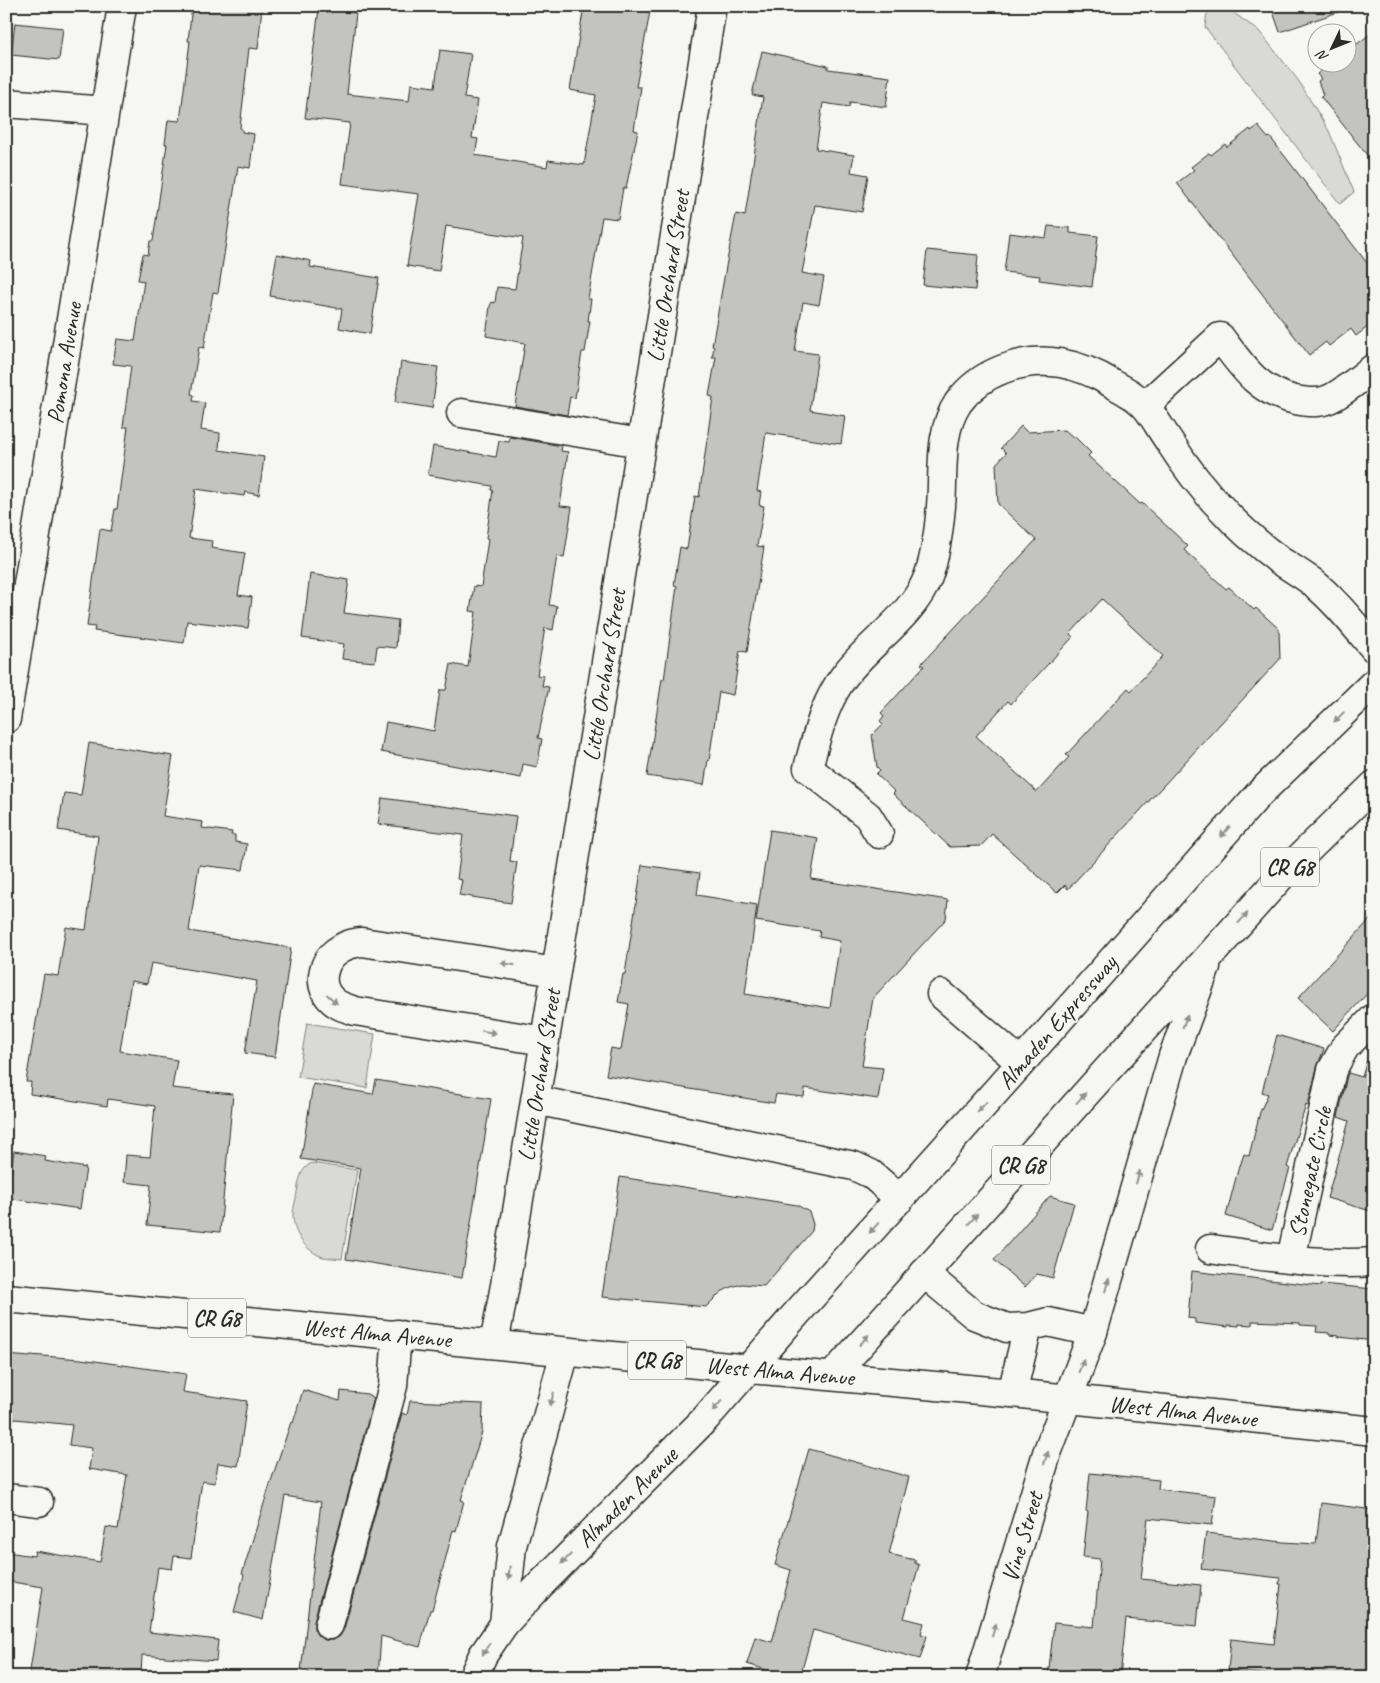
<svg xmlns="http://www.w3.org/2000/svg" width="1380" height="1683" viewBox="0 0 1380 1683" font-family="Caveat,sans-serif">
	<style>
		.green { fill: #d9d9d5; stroke: #828280 }
		.building { fill: #c3c3c0; stroke: #2b2b2b; fill-rule: evenodd }
		.lines { fill: none; stroke-linecap: round; stroke-linejoin: round }
		.minor-casing { stroke: #2b2b2b; stroke-width: 31 }
		.major-casing { stroke: #2b2b2b; stroke-width: 31 }
		.minor { stroke: #f6f6f2; stroke-width: 28 }
		.major { stroke: #f6f6f2; stroke-width: 28 }
		.oneway { fill: #90908e }
		.labels { text-anchor: middle; stroke-width: 4; stroke-linejoin: round; paint-order: stroke }
		.shield { fill: #f6f6f2; stroke: #686867; stroke-width: 1 }
		.shield-label { font-size: 22px; font-weight: bold; fill: #2b2b2b }
		.street-label { font-size: 24px; fill: #2b2b2b; stroke: #f6f6f2 }
	</style>
	<rect width="100%" height="100%" fill="#f6f6f2"/>
	<filter id="ink" filterUnits="userSpaceOnUse"><feTurbulence type="fractalNoise" baseFrequency=".02" numOctaves="2"/><feDisplacementMap in="SourceGraphic" scale="10" xChannelSelector="R" yChannelSelector="G"/><feConvolveMatrix kernelMatrix="1 2 1 2 8 2 1 2 1" color-interpolation-filters="sRGB"/></filter>
	<g filter="url(#ink)">
		<path class="green" d="M 1208,6 L 1224,6 L 1259,31 L 1298,80 L 1329,131 L 1354,192 L 1340,204 L 1205,27 Z
			M 307,1023 L 375,1034 L 367,1088 L 298,1077 Z
			M 312,1163 L 357,1170 L 342,1259 C 336,1258 328,1258 323,1257 C 305,1251 293,1233 293,1215 C 293,1208 296,1200 297,1192 C 299,1181 300,1168 312,1163 Z"/>
		<path class="building" d="M 192,6 L 262,6 L 258,49 L 249,48 L 240,128 L 242,129 L 242,132 L 254,134 L 250,168 L 238,166 L 218,293 L 213,292 L 204,348 L 199,347 L 191,394 L 194,395 L 193,401 L 205,403 L 201,430 L 220,433 L 219,450 L 264,457 L 259,495 L 245,492 L 244,496 L 196,489 L 189,538 L 212,541 L 211,548 L 245,553 L 238,595 L 252,597 L 248,628 L 187,621 L 184,643 L 94,631 L 95,627 L 87,626 L 100,529 L 111,531 L 115,509 L 117,509 L 128,427 L 123,427 L 131,366 L 113,364 L 117,339 L 135,341 L 144,281 L 138,280 L 143,254 L 148,255 L 150,241 L 153,241 L 167,144 L 165,144 L 168,120 L 180,121 L 190,41 L 188,41 Z
			M 584,6 L 651,6 L 636,87 L 641,87 L 634,130 L 638,131 L 626,188 L 623,188 L 618,219 L 602,217 L 588,299 L 591,299 L 588,321 L 590,321 L 585,352 L 582,352 L 575,398 L 570,397 L 567,415 L 515,406 L 525,343 L 486,336 L 490,306 L 492,302 L 495,303 L 497,287 L 515,289 L 523,238 L 446,226 L 439,271 L 407,266 L 419,194 L 342,184 L 350,123 L 305,118 L 319,8 L 356,13 L 347,94 L 409,101 L 411,84 L 435,87 L 440,50 L 471,54 L 464,98 L 478,100 L 472,138 L 478,139 L 475,155 L 547,167 L 548,160 L 584,165 L 596,95 L 570,90 Z
			M 1271,6 L 1343,6 L 1344,10 L 1280,32 Z
			M 15,23 L 63,28 L 59,60 L 11,55 Z
			M 1374,31 L 1374,164 L 1321,97 L 1323,95 L 1318,81 L 1321,79 L 1317,74 L 1332,62 L 1348,62 L 1348,51 Z
			M 762,51 L 828,66 L 828,69 L 890,77 L 886,107 L 850,102 L 849,107 L 823,103 L 816,149 L 854,155 L 851,172 L 868,175 L 862,212 L 815,205 L 802,273 L 824,277 L 819,305 L 803,302 L 795,351 L 818,354 L 810,410 L 845,416 L 841,444 L 766,433 L 757,491 L 761,492 L 759,505 L 764,506 L 757,546 L 764,547 L 747,652 L 740,651 L 733,695 L 719,692 L 709,761 L 708,760 L 704,785 L 647,776 L 662,679 L 664,680 L 677,586 L 674,585 L 680,547 L 687,549 L 695,496 L 699,497 L 713,397 L 709,396 L 716,357 L 712,357 L 714,347 L 712,346 L 727,261 L 736,214 L 745,216 L 763,97 L 752,95 Z
			M 1258,126 L 1268,138 L 1270,137 L 1374,272 L 1374,322 L 1356,336 L 1351,329 L 1329,346 L 1326,342 L 1309,355 L 1177,183 L 1194,170 L 1191,167 L 1209,153 L 1211,155 L 1225,144 L 1227,147 L 1250,129 L 1251,131 Z
			M 1048,226 L 1070,228 L 1070,233 L 1098,236 L 1092,287 L 1039,280 L 1040,276 L 1004,272 L 1009,233 L 1046,238 Z
			M 927,250 L 978,255 L 975,290 L 923,285 Z
			M 277,254 L 311,261 L 310,267 L 379,278 L 370,334 L 339,328 L 342,309 L 270,296 Z
			M 401,362 L 438,367 L 432,408 L 395,402 Z
			M 1021,426 L 1027,432 L 1065,430 L 1074,438 L 1075,437 L 1091,453 L 1088,456 L 1140,504 L 1142,503 L 1188,546 L 1184,550 L 1226,589 L 1229,587 L 1254,610 L 1256,608 L 1279,629 L 1280,659 L 1068,889 L 1065,885 L 1057,893 L 992,834 L 981,846 L 950,847 L 893,794 L 895,792 L 876,774 L 880,770 L 877,767 L 872,735 L 883,724 L 880,721 L 884,716 L 881,713 L 924,666 L 921,664 L 1036,540 L 998,504 L 996,464 L 1006,453 L 1001,448 ZM 1102,599 L 1163,656 L 1131,691 L 1128,688 L 1103,715 L 1066,755 L 1069,757 L 1037,792 L 976,736 L 1008,701 L 1011,704 L 1073,637 L 1070,634 Z
			M 510,437 L 562,446 L 561,451 L 568,452 L 560,506 L 572,507 L 564,558 L 557,556 L 549,605 L 557,606 L 553,630 L 545,628 L 537,675 L 544,676 L 542,686 L 549,687 L 538,738 L 542,739 L 537,767 L 523,764 L 521,778 L 381,752 L 386,722 L 434,731 L 440,690 L 446,690 L 451,664 L 468,667 L 476,612 L 470,611 L 474,586 L 481,587 L 488,539 L 486,538 L 493,490 L 491,490 L 492,486 L 428,475 L 433,446 L 496,457 L 499,441 L 509,442 Z
			M 310,574 L 349,580 L 344,613 L 398,620 L 396,648 L 377,646 L 375,662 L 342,659 L 344,644 L 302,638 Z
			M 89,743 L 173,756 L 163,816 L 203,822 L 202,828 L 232,832 L 231,835 L 235,835 L 235,842 L 247,844 L 243,870 L 199,865 L 189,931 L 291,948 L 275,1057 L 245,1053 L 257,981 L 151,963 L 147,984 L 131,981 L 120,1051 L 177,1060 L 172,1088 L 233,1094 L 220,1232 L 147,1225 L 151,1185 L 124,1182 L 126,1155 L 150,1157 L 155,1106 L 108,1099 L 107,1106 L 30,1094 L 31,1082 L 26,1082 L 44,974 L 58,976 L 66,927 L 86,930 L 98,836 L 58,830 L 64,793 L 81,795 Z
			M 382,798 L 516,816 L 510,861 L 517,862 L 511,903 L 459,895 L 462,880 L 457,879 L 463,835 L 378,824 Z
			M 770,830 L 818,838 L 811,879 L 948,900 L 946,919 L 873,998 L 862,1066 L 883,1068 L 878,1099 L 805,1088 L 804,1097 L 776,1094 L 774,1103 L 606,1075 L 611,1048 L 621,1050 L 629,1004 L 618,1002 L 623,974 L 625,974 L 642,865 L 700,873 L 697,895 L 757,905 L 745,994 L 830,1008 L 840,941 L 819,937 L 820,931 L 756,921 Z
			M 1374,915 L 1374,986 L 1333,1031 L 1298,998 Z
			M 1277,1035 L 1324,1049 L 1317,1067 L 1308,1106 L 1306,1105 L 1287,1167 L 1290,1168 L 1272,1230 L 1226,1216 L 1239,1166 L 1240,1166 L 1244,1154 L 1249,1156 L 1260,1112 L 1268,1094 L 1262,1092 Z
			M 1367,1060 L 1374,1061 L 1374,1212 L 1327,1198 L 1349,1121 L 1338,1117 L 1347,1076 L 1348,1073 L 1362,1077 Z
			M 376,1080 L 491,1099 L 462,1278 L 346,1259 L 361,1168 L 301,1159 L 313,1084 L 373,1094 Z
			M 14,1151 L 46,1156 L 45,1161 L 86,1168 L 80,1209 L 7,1198 Z
			M 620,1177 L 797,1205 L 809,1212 L 813,1224 L 812,1231 L 764,1286 L 742,1284 L 731,1287 L 721,1292 L 706,1307 L 602,1297 Z
			M 1050,1196 L 1074,1203 L 1053,1278 L 1037,1274 L 1025,1287 L 994,1260 Z
			M 1192,1271 L 1321,1286 L 1321,1284 L 1374,1289 L 1374,1341 L 1339,1337 L 1339,1336 L 1329,1335 L 1329,1333 L 1316,1332 L 1317,1326 L 1300,1325 L 1300,1323 L 1252,1321 L 1252,1325 L 1239,1324 L 1239,1326 L 1228,1325 L 1228,1327 L 1195,1323 L 1195,1319 L 1188,1318 Z
			M 6,1355 L 30,1357 L 30,1355 L 81,1359 L 186,1374 L 183,1392 L 247,1401 L 238,1466 L 218,1463 L 215,1483 L 202,1481 L 191,1558 L 174,1556 L 172,1569 L 158,1567 L 149,1632 L 218,1640 L 216,1661 L 142,1655 L 141,1677 L 29,1677 L 43,1587 L 6,1581 L 6,1552 L 34,1556 L 35,1551 L 100,1562 L 106,1527 L 118,1529 L 127,1475 L 89,1469 L 92,1448 L 69,1445 L 72,1425 L 6,1418 Z
			M 303,1390 L 340,1401 L 341,1391 L 367,1394 L 374,1398 L 314,1621 L 314,1629 L 318,1636 L 325,1640 L 334,1640 L 340,1636 L 344,1629 L 402,1413 L 407,1415 L 410,1401 L 483,1404 L 482,1432 L 461,1500 L 464,1501 L 456,1531 L 453,1530 L 432,1610 L 430,1610 L 420,1647 L 381,1636 L 378,1677 L 308,1677 L 309,1672 L 301,1671 L 321,1502 L 285,1496 L 263,1620 L 234,1612 L 244,1575 L 242,1574 L 271,1481 L 291,1422 L 293,1423 Z
			M 809,1449 L 909,1477 L 889,1554 L 915,1560 L 915,1563 L 919,1565 L 904,1618 L 924,1623 L 921,1634 L 927,1636 L 920,1659 L 813,1630 L 800,1677 L 790,1677 L 747,1664 L 755,1637 L 772,1642 L 791,1570 L 775,1565 Z
			M 1090,1473 L 1159,1480 L 1158,1489 L 1216,1496 L 1212,1525 L 1148,1518 L 1141,1579 L 1201,1585 L 1197,1626 L 1126,1619 L 1120,1677 L 1048,1677 L 1054,1623 L 1094,1627 L 1100,1559 L 1083,1557 L 1088,1512 L 1086,1511 Z
			M 1321,1503 L 1374,1510 L 1374,1677 L 1295,1677 L 1228,1671 L 1231,1639 L 1274,1644 L 1281,1584 L 1279,1584 L 1280,1578 L 1201,1569 L 1206,1533 L 1283,1542 L 1316,1544 Z"/>
		<g class="lines">
			<defs>
				<path id="minor" d="M 6,103 L 105,111
					M 1145,406 L 1220,337 C 1242,366 1257,391 1295,400 C 1306,402 1319,404 1329,399 C 1342,394 1362,376 1374,368
					M 461,413 L 641,443
					M 6,719 L 122,6
					M 879,834 L 868,816 L 808,768 C 817,736 824,702 845,675 C 870,642 913,616 928,577 C 936,555 939,529 941,506 C 944,473 938,433 958,403 C 980,372 1022,357 1060,363 C 1078,366 1097,374 1113,384 C 1124,390 1136,396 1145,406 C 1154,416 1161,430 1169,441 C 1185,466 1201,488 1222,509 C 1239,528 1259,545 1279,560 C 1290,567 1301,574 1311,581 C 1335,600 1354,625 1374,648
					M 941,994 L 1021,1063
					M 545,1041 L 355,1011 C 347,1008 337,1006 331,999 C 316,984 323,959 340,949 C 347,944 354,943 362,942 L 556,972
					M 535,1100 L 854,1166 L 871,1174 L 900,1199
					M 1210,1249 C 1265,1256 1319,1266 1374,1262
					M 1291,1259 L 1332,1070 L 1345,1047 L 1374,1018
					M 924,1273 L 974,1315 L 1007,1328 L 1028,1327 L 1048,1322 L 1093,1332
					M 494,1344 L 505,1285 L 556,972 L 712,6
					M 1012,1393 L 1028,1327
					M 6,1498 L 39,1502
					M 504,1624 L 512,1546 L 565,1352
					M 329,1625 L 393,1386 L 397,1334"/>
				<path id="major" d="M 6,1298 L 750,1369 L 1012,1393 L 1374,1431
					M 832,1376 L 1285,872 L 1374,785
					M 473,1677 L 483,1655 L 504,1624 L 542,1583 L 705,1419 L 797,1313 L 1014,1071 L 1259,794 L 1374,683
					M 980,1677 L 1047,1453 L 1093,1332 L 1173,1056 L 1206,967"/>
			</defs>
			<use href="#minor" class="minor-casing"/>
			<use href="#major" class="major-casing"/>
			<use href="#minor" class="minor"/>
			<use href="#major" class="major"/>
		</g>
		<defs><path id="oneway-solid" d="M-6-.8H1V-3.2L6.5 0L1 3.2V.8H-6Z" transform="scale(1.25)"/></defs>
		<g class="oneway">
			<use href="#oneway-solid" transform="translate(1339 717) rotate(136)"/>
			<use href="#oneway-solid" transform="translate(1225 832) rotate(131)"/>
			<use href="#oneway-solid" transform="translate(1243 918) rotate(-48)"/>
			<use href="#oneway-solid" transform="translate(508 964) rotate(-171)"/>
			<use href="#oneway-solid" transform="translate(332 999) rotate(42)"/>
			<use href="#oneway-solid" transform="translate(1185 1021) rotate(-70)"/>
			<use href="#oneway-solid" transform="translate(489 1032) rotate(10)"/>
			<use href="#oneway-solid" transform="translate(1081 1098) rotate(-48)"/>
			<use href="#oneway-solid" transform="translate(982 1107) rotate(132)"/>
			<use href="#oneway-solid" transform="translate(1138 1177) rotate(-74)"/>
			<use href="#oneway-solid" transform="translate(973 1219) rotate(-48)"/>
			<use href="#oneway-solid" transform="translate(874 1228) rotate(132)"/>
			<use href="#oneway-solid" transform="translate(1107 1285) rotate(-74)"/>
			<use href="#oneway-solid" transform="translate(864 1340) rotate(-49)"/>
			<use href="#oneway-solid" transform="translate(1081 1366) rotate(-69)"/>
			<use href="#oneway-solid" transform="translate(552 1399) rotate(105)"/>
			<use href="#oneway-solid" transform="translate(717 1406) rotate(131)"/>
			<use href="#oneway-solid" transform="translate(1046 1458) rotate(-72)"/>
			<use href="#oneway-solid" transform="translate(566 1559) rotate(135)"/>
			<use href="#oneway-solid" transform="translate(509 1573) rotate(96)"/>
			<use href="#oneway-solid" transform="translate(994 1630) rotate(-73)"/>
			<use href="#oneway-solid" transform="translate(486 1649) rotate(121)"/>
		</g>
	</g>
	<g class="labels">
		<g class="shield">
			<rect x="1261" y="847.5" width="58" height="39" rx="4"/>
			<rect x="992" y="1145.5" width="58" height="39" rx="4"/>
			<rect x="188" y="1298.5" width="58" height="39" rx="4"/>
			<rect x="628" y="1340.5" width="58" height="39" rx="4"/>
		</g>
		<g class="shield-label">
			<text x="1290" y="875">CR G8</text>
			<text x="1021" y="1173">CR G8</text>
			<text x="217" y="1326">CR G8</text>
			<text x="657" y="1368">CR G8</text>
		</g>
		<g class="street-label">
			<text transform="translate(668 276) rotate(-81)" y="8">Little Orchard Street</text>
			<text transform="translate(64 363) rotate(-81)" y="8">Pomona Avenue</text>
			<text transform="translate(604 675) rotate(-81)" y="8">Little Orchard Street</text>
			<text transform="translate(1057 1022) rotate(-49)" y="8">Almaden Expressway</text>
			<text transform="translate(539 1075) rotate(-81)" y="8">Little Orchard Street</text>
			<text transform="translate(1310 1172) rotate(-78)" y="8">Stonegate Circle</text>
			<text transform="translate(377 1333) rotate(5)" y="8">West Alma Avenue</text>
			<text transform="translate(780 1371) rotate(5)" y="8">West Alma Avenue</text>
			<text transform="translate(1183 1411) rotate(6)" y="8">West Alma Avenue</text>
			<text transform="translate(627 1497) rotate(-45)" y="8">Almaden Avenue</text>
			<text transform="translate(1022 1537) rotate(-73)" y="8">Vine Street</text>
		</g>
	</g>
	<rect width="1380" height="1683" fill="none" stroke="#f6f6f2" stroke-width="25"/>
	<rect x="12" y="12" width="1355" height="1658" fill="none" stroke="#2b2b2b" stroke-width="2" filter="url(#ink)"/>
	<g transform="translate(1332 48) rotate(227)"><circle r="24" fill="#f6f6f2" stroke="#a5a5a2"/>
	<path d="M0-4L9 19L0 12L-9 19Z" fill="#2b2b2b"/>
	<text y="-8" font-size="14" font-weight="bold" text-anchor="middle" fill="#2b2b2b">N</text>
	</g>
</svg>
